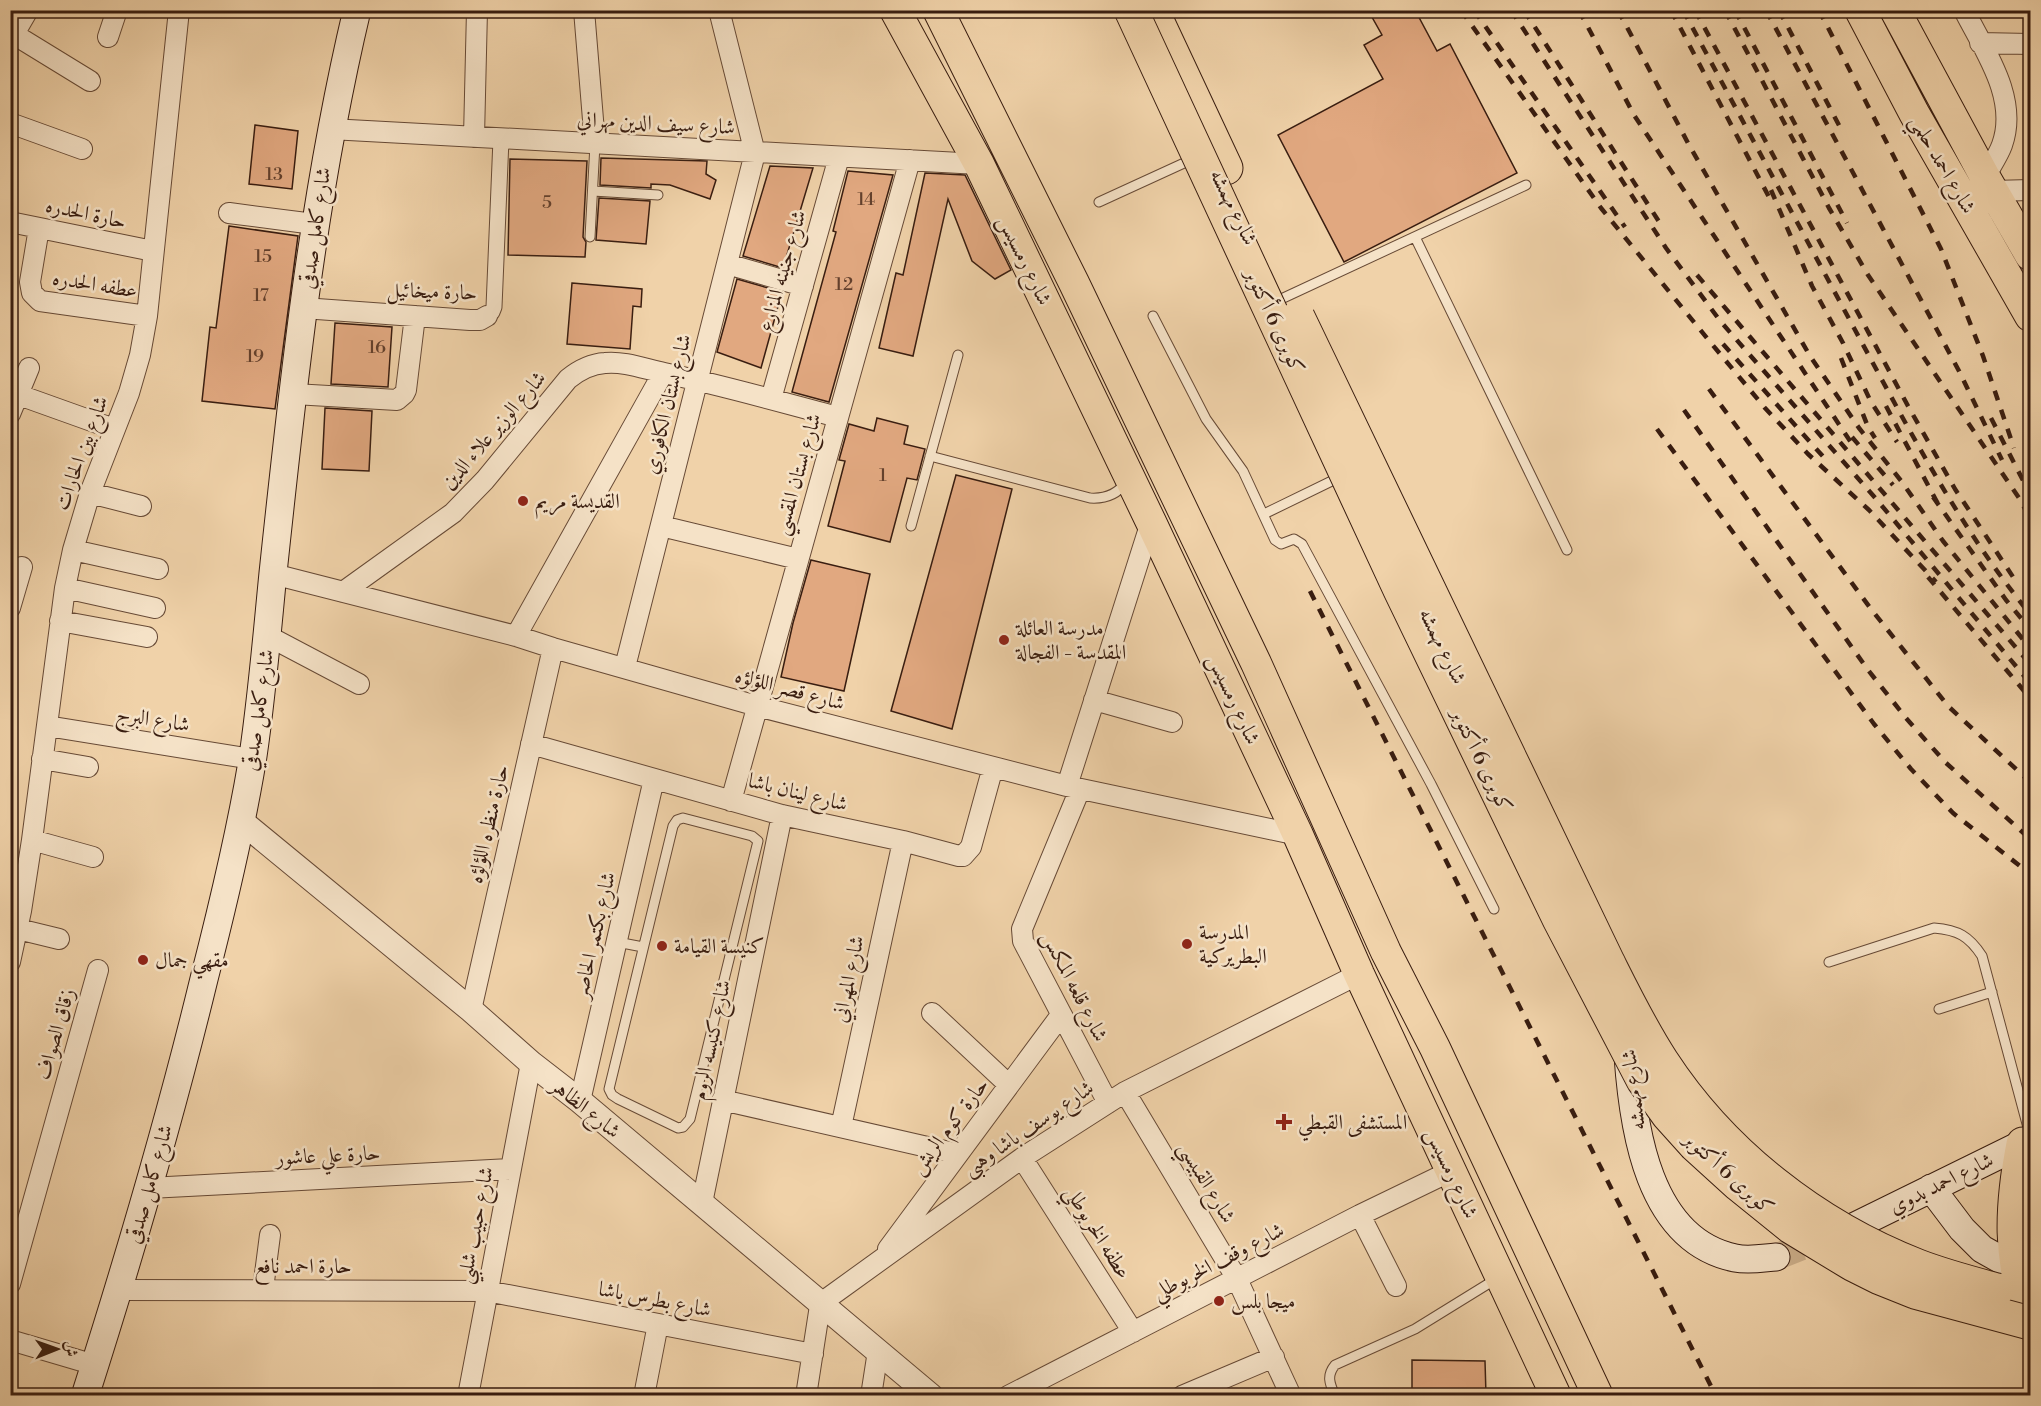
<svg xmlns="http://www.w3.org/2000/svg" width="2041" height="1406" viewBox="0 0 2041 1406" font-family="'Libre Bodoni',Amiri,serif">
	<style>
		.building { fill: #e1a880; stroke: #391d10; stroke-width: 1.5 }
		.lines { fill: none; stroke-linecap: round; stroke-linejoin: round }
		.secondary-tunnel { stroke: #cbae8a; stroke-width: 27; stroke-dasharray: 27 14; stroke-linecap: butt }
		.service-casing { stroke: #674a36; stroke-width: 11 }
		.pedestrian-casing { stroke: #674a36; stroke-width: 17 }
		.minor-casing { stroke: #674a36; stroke-width: 22 }
		.tertiary-casing { stroke: #674a36; stroke-width: 26 }
		.secondary-casing { stroke: #391d10; stroke-width: 29 }
		.primary-casing { stroke: #391d10; stroke-width: 32 }
		.motorway-casing { stroke: #391d10; stroke-width: 35 }
		.service { stroke: #f5e2c7; stroke-width: 9 }
		.pedestrian { stroke: #f5e2c7; stroke-width: 15 }
		.minor { stroke: #f5e2c7; stroke-width: 20 }
		.tertiary { stroke: #f5e2c7; stroke-width: 24 }
		.secondary { stroke: #f5e2c7; stroke-width: 27 }
		.primary { stroke: #f0d2a9; stroke-width: 30 }
		.motorway { stroke: #f0d2a9; stroke-width: 33 }
		.rail { stroke: #391d10; stroke-width: 4.5; stroke-dasharray: 10 10; stroke-linecap: butt }
		.motorway-bridge-casing { stroke: #391d10; stroke-width: 35; stroke-linecap: butt }
		.motorway-bridge { stroke: #f0d2a9; stroke-width: 33 }
		.poi-dot { fill: #8f2418; stroke: #f5e2c7; stroke-width: 2 }
		.labels { text-anchor: middle; stroke-width: 5; stroke-linejoin: round; paint-order: stroke }
		.number-label { font-size: 18px; fill: #63402c }
		.street-label { font-size: 21px; fill: #391d10; stroke: #f5e2c7 }
		.poi-label { font-size: 21px; fill: #391d10; stroke: #f5e2c7; text-anchor: start }
	</style>
	<rect width="100%" height="100%" fill="#f0d2a9"/>
	<filter id="stains"><feTurbulence type="fractalNoise" baseFrequency=".00333" numOctaves="4"/><feColorMatrix values="0 0 0 0 .2 0 0 0 0 .09 0 0 0 0 .02 0 0 0 .5 -.17"/></filter>
	<radialGradient id="worn" r=".72"><stop offset=".6" stop-color="#630" stop-opacity="0"/><stop offset="1" stop-color="#630" stop-opacity=".3"/></radialGradient>
	<path class="building" d="M 1368,10 L 1415,10 L 1437,51 L 1450,44 L 1517,173 L 1344,262 L 1278,135 L 1383,79 L 1364,45 L 1382,35 Z
		M 255,125 L 298,131 L 292,189 L 249,184 Z
		M 601,158 L 707,161 L 706,174 L 716,180 L 710,199 L 670,185 L 651,184 L 651,188 L 600,185 Z
		M 510,159 L 587,161 L 583,237 L 586,242 L 585,257 L 508,255 Z
		M 770,166 L 813,168 L 783,268 L 743,256 Z
		M 848,171 L 893,175 L 829,402 L 792,392 L 836,232 L 833,231 Z
		M 925,173 L 965,175 L 1011,270 L 995,279 L 972,261 L 948,199 L 913,356 L 879,348 L 896,273 L 903,275 Z
		M 599,198 L 650,201 L 646,244 L 596,240 Z
		M 229,226 L 298,236 L 275,409 L 202,401 L 210,327 L 216,328 Z
		M 737,279 L 782,292 L 761,368 L 717,352 Z
		M 572,283 L 642,289 L 641,307 L 633,306 L 630,349 L 567,344 Z
		M 335,323 L 392,327 L 388,387 L 331,384 Z
		M 325,408 L 372,411 L 369,471 L 322,469 Z
		M 877,418 L 908,426 L 904,444 L 925,449 L 917,480 L 907,478 L 890,542 L 828,526 L 845,461 L 839,460 L 849,424 L 874,431 Z
		M 956,475 L 1012,489 L 952,729 L 891,711 Z
		M 811,560 L 870,574 L 844,691 L 781,677 L 793,623 Z
		M 1412,1360 L 1485,1361 L 1486,1395 L 1412,1395 Z"/>
	<g class="lines">
		<path class="secondary-tunnel" d="M 1776,1257 L 1829,1236"/>
		<defs>
			<path id="service" d="M 593,191 L 658,195
				M 1099,202 L 1195,158
				M 590,237 L 595,144
				M 1415,237 L 1567,550
				M 1279,300 L 1526,185
				M 1153,316 L 1206,419 L 1243,471 L 1275,540 L 1281,544 L 1294,539 L 1302,544 L 1431,784 L 1494,909
				M 930,456 L 1090,498 C 1105,499 1117,495 1126,482
				M 1264,514 L 1342,476
				M 911,526 L 958,355
				M 683,818 L 752,836 L 758,841 L 690,1119 L 683,1127 L 678,1128 L 618,1099 L 612,1095 L 609,1089 L 673,826 L 677,820 Z
				M 617,942 L 643,947
				M 1829,962 L 1934,928 C 1958,930 1969,936 1982,956 L 2030,1135
				M 1939,1009 L 1992,992
				M 1335,1396 C 1330,1384 1326,1376 1335,1365 L 1415,1329 L 1496,1279"/>
			<path id="pedestrian" d="M 487,316 L 492,312 L 494,307 L 501,139"/>
			<path id="minor" d="M 584,10 L 595,144
				M 1964,10 C 1984,50 2019,98 2002,145 C 1998,156 1990,167 1985,177
				M 15,35 L 90,81
				M 108,37 L 117,10
				M 10,41 L 28,10
				M 1980,43 L 2030,44
				M 10,123 L 82,149
				M 330,129 L 979,164
				M 474,137 L 477,10
				M 1993,191 L 2030,190
				M 229,213 L 314,224
				M 10,222 L 153,251
				M 39,228 L 30,282 L 32,293 L 40,301 L 147,316
				M 727,264 L 803,286
				M 303,308 L 470,320 L 480,320 L 487,316
				M 294,394 L 397,400 L 404,394 L 406,390 L 415,316
				M 19,395 L 114,429
				M 771,399 L 839,157
				M 10,414 L 29,368
				M 90,493 L 141,506
				M 661,526 L 798,559
				M 73,550 L 158,569
				M 273,574 L 516,636 L 553,648 L 757,706 L 1067,786 L 1298,835
				M 65,588 L 155,608
				M 343,592 L 453,513 L 485,480 L 568,379 C 579,370 590,364 605,363 C 624,361 645,369 664,373 C 722,385 780,402 838,417
				M 10,608 L 22,567
				M 60,621 L 147,637
				M 268,636 L 359,684
				M 516,636 L 663,373
				M 625,667 L 755,153 L 719,10
				M 1094,700 L 1172,722
				M 47,726 L 252,759
				M 531,744 L 782,815 L 903,841 L 959,856 L 963,856 L 971,847 L 993,767
				M 42,759 L 88,767
				M 1067,786 L 1151,522
				M 1080,789 L 1022,929 L 1023,941 L 1108,1103
				M 731,801 L 910,160
				M 32,840 L 93,857
				M 18,929 L 59,939
				M 10,962 L 21,911 L 32,840 L 65,588 L 73,550 L 90,493 L 129,393 L 140,355 L 147,316 L 179,10
				M 471,1010 L 553,648
				M 932,1013 L 1009,1085
				M 1125,1092 L 1237,1279 L 1291,1396
				M 722,1100 L 958,1154
				M 580,1101 L 654,779
				M 841,1127 L 903,841
				M 1022,1158 L 1133,1332
				M 149,1188 L 510,1169
				M 702,1203 L 782,815
				M 1360,1215 L 1396,1286
				M 888,1249 L 1061,1015
				M 10,1284 L 98,970
				M 263,1289 L 270,1235
				M 119,1290 L 487,1291 L 813,1354
				M 10,1340 L 95,1365
				M 468,1396 L 531,1063
				M 644,1396 L 658,1324
				M 806,1396 L 819,1312 L 828,1298 L 1022,1158 L 1125,1092 L 1359,974
				M 871,1396 L 878,1351
				M 1008,1396 L 1360,1215 L 1451,1171
				M 1182,1396 L 1274,1357"/>
			<path id="tertiary" d="M 241,821 L 471,1010 L 531,1063 L 580,1101 L 931,1396"/>
			<path id="secondary" d="M 1628,1056 C 1633,1128 1648,1240 1735,1258 C 1749,1261 1763,1258 1776,1257
				M 1931,1188 L 1962,1229 L 1982,1249 L 2030,1276
				M 1853,1227 L 2030,1140
				M 85,1396 C 129,1258 170,1119 204,979 C 223,905 241,831 253,756 C 262,695 267,634 273,573 C 293,384 313,195 357,10"/>
			<path id="primary" d="M 895,10 L 979,164 L 1151,522 L 1298,835 L 1359,974 L 1556,1396
				M 938,10 L 1074,283 L 1256,663 L 1386,952 L 1435,1048 L 1598,1396
				M 1860,10 L 1914,113 L 2030,316
				M 1895,10 L 1985,177 L 2030,255"/>
			<path id="motorway" d="M 1152,10 L 1226,168
				M 2023,1144 C 2011,1207 2009,1258 2030,1320"/>
		</defs>
		<use href="#service" class="service-casing"/>
		<use href="#pedestrian" class="pedestrian-casing"/>
		<use href="#minor" class="minor-casing"/>
		<use href="#tertiary" class="tertiary-casing"/>
		<use href="#secondary" class="secondary-casing"/>
		<use href="#primary" class="primary-casing"/>
		<use href="#motorway" class="motorway-casing"/>
		<use href="#service" class="service"/>
		<use href="#pedestrian" class="pedestrian"/>
		<use href="#minor" class="minor"/>
		<use href="#tertiary" class="tertiary"/>
		<use href="#secondary" class="secondary"/>
		<use href="#primary" class="primary"/>
		<use href="#motorway" class="motorway"/>
		<path class="rail" d="M 1461,10 L 1601,208 L 1711,343 L 1765,408 L 1808,454 L 1869,510 L 1936,582
			M 1474,10 L 1625,227
			M 1511,10 L 1666,248 L 1721,322 L 1877,500 L 2030,683
			M 1524,10 L 1663,228
			M 1579,10 L 1634,115 L 1854,447
			M 1618,10 L 1689,145 L 1810,356 L 1859,428 L 1902,482 L 1943,541 L 2030,648
			M 1671,10 L 1770,199
			M 1683,10 C 1740,116 1797,222 1854,328 C 1907,426 1959,527 2030,614
			M 1695,10 L 1908,406 L 1955,489 L 2017,583
			M 1725,10 L 1829,208 L 1868,275 L 2021,501 L 2030,519
			M 1735,10 L 1847,223
			M 1766,10 L 1959,371 L 2002,460
			M 1779,10 L 1843,133
			M 1819,10 L 1941,249 L 1983,356 L 2014,448
			M 1771,190 L 1812,286 L 1843,343 L 1871,402 L 1897,442
			M 1697,275 L 2030,664
			M 1723,344 L 1827,461
			M 1841,358 L 1868,427 L 1875,438
			M 1709,389 L 1871,609 L 1948,706 L 2030,782
			M 1886,406 L 1938,504
			M 1684,410 L 1868,670 L 1906,718 L 1945,762 L 2030,839
			M 1991,418 L 2030,494
			M 1657,429 L 1874,724 L 1911,769 L 1953,813 L 2030,874
			M 1852,437 L 1893,485
			M 1933,497 L 2006,600 L 2030,629
			M 1928,577 L 2030,698
			M 1310,591 L 1716,1396"/>
		<defs>
			<path id="motorway-bridge" d="M 1131,10 L 1400,590 L 1559,919 L 1643,1080 L 1668,1115 L 1695,1145 L 1739,1185 L 1791,1227 L 1852,1264 L 1880,1278 L 1915,1292 L 2030,1323
				M 1298,317 L 1607,960 C 1624,994 1641,1029 1662,1061 C 1722,1153 1815,1226 1918,1266 C 1944,1276 1971,1283 1997,1290"/>
		</defs>
		<use href="#motorway-bridge" class="motorway-bridge-casing"/>
		<use href="#motorway-bridge" class="motorway-bridge"/>
	</g>
	<g class="poi-dot">
		<circle cx="523" cy="501" r="6"/>
		<circle cx="1004" cy="640" r="6"/>
		<circle cx="1187" cy="944" r="6"/>
		<circle cx="662" cy="946" r="6"/>
		<circle cx="143" cy="960" r="6"/>
		<path d="M1281 1113h6v6h6v6h-6v6h-6v-6h-6v-6h6z"/>
		<circle cx="1219" cy="1301" r="6"/>
	</g>
	<g class="labels">
		<g class="number-label">
			<text x="274" y="180">13</text>
			<text x="866" y="205">14</text>
			<text x="547" y="208">5</text>
			<text x="263" y="262">15</text>
			<text x="844" y="290">12</text>
			<text x="261" y="301">17</text>
			<text x="377" y="353">16</text>
			<text x="255" y="362">19</text>
			<text x="883" y="481">1</text>
		</g>
		<g class="street-label">
			<text transform="translate(656 123) rotate(3)" y="7">شارع سيف الدين مهراني</text>
			<text transform="translate(1943 164) rotate(60)" y="7">شارع احمد حلمي</text>
			<text transform="translate(1234 207) rotate(64)" y="7">شارع مهمشه</text>
			<text transform="translate(86 213) rotate(12)" y="7">حارة الحدره</text>
			<text transform="translate(315 228) rotate(-82)" y="7">شارع كامل صدقي</text>
			<text transform="translate(1025 260) rotate(64)" y="7">شارع رمسيس</text>
			<text transform="translate(782 271) rotate(-74)" y="7">شارع جنينه المزارع</text>
			<text transform="translate(95 284) rotate(9)" y="7">عطفه الحدره</text>
			<text transform="translate(432 291) rotate(2)" y="7">حارة ميخائيل</text>
			<text transform="translate(1275 321) rotate(65)" y="7">كوبرى 6 أكتوبر</text>
			<text transform="translate(667 404) rotate(-76)" y="7">شارع بستان الكافوري</text>
			<text transform="translate(493 430) rotate(-49)" y="7">شارع الوزير علاء الدين</text>
			<text transform="translate(81 453) rotate(-70)" y="7">شارع بين الحارات</text>
			<text transform="translate(797 474) rotate(-74)" y="7">شارع بستان المقسي</text>
			<text transform="translate(1443 646) rotate(64)" y="7">شارع مهمشه</text>
			<text transform="translate(790 689) rotate(15)" y="7">شارع قصر اللؤلؤه</text>
			<text transform="translate(1234 699) rotate(65)" y="7">شارع رمسيس</text>
			<text transform="translate(258 710) rotate(-82)" y="7">شارع كامل صدقي</text>
			<text transform="translate(153 719) rotate(9)" y="7">شارع البرج</text>
			<text transform="translate(1482 760) rotate(64)" y="7">كوبرى 6 أكتوبر</text>
			<text transform="translate(798 792) rotate(14)" y="7">شارع لينان باشا</text>
			<text transform="translate(488 824) rotate(-77)" y="7">حارة منظره اللؤلؤه</text>
			<text transform="translate(594 935) rotate(-77)" y="7">شارع بكتمر الحاصر</text>
			<text transform="translate(848 979) rotate(-78)" y="7">شارع المهراني</text>
			<text transform="translate(1075 986) rotate(63)" y="7">شارع قلعه المكس</text>
			<text transform="translate(55 1034) rotate(-74)" y="7">زقاق الصواف</text>
			<text transform="translate(711 1040) rotate(-78)" y="7">شارع كنيسه الروم</text>
			<text transform="translate(1633 1090) rotate(-97)" y="7">شارع مهمشه</text>
			<text transform="translate(586 1108) rotate(39)" y="7">شارع الظاهر</text>
			<text transform="translate(949 1126) rotate(-53)" y="7">حارة كوم الريش</text>
			<text transform="translate(1028 1128) rotate(-34)" y="7">شارع يوسف باشا وهبى</text>
			<text transform="translate(328 1155) rotate(-3)" y="7">حارة علي عاشور</text>
			<text transform="translate(1452 1173) rotate(65)" y="7">شارع رمسيس</text>
			<text transform="translate(1729 1173) rotate(42)" y="7">كوبرى 6 أكتوبر</text>
			<text transform="translate(1207 1182) rotate(59)" y="7">شارع القبيسي</text>
			<text transform="translate(1941 1183) rotate(-26)" y="7">شارع احمد بدوي</text>
			<text transform="translate(149 1184) rotate(-74)" y="7">شارع كامل صدقي</text>
			<text transform="translate(475 1225) rotate(-79)" y="7">شارع حبيب شلبي</text>
			<text transform="translate(1098 1232) rotate(58)" y="7">عطفه الخربوطلي</text>
			<text transform="translate(1218 1261) rotate(-27)" y="7">شارع وقف الخربوطلي</text>
			<text x="303" y="1273">حارة احمد نافع</text>
			<text transform="translate(655 1299) rotate(11)" y="7">شارع بطرس باشا</text>
		</g>
		<g class="poi-label">
			<text x="535" y="508">القديسة مريم</text>
			<text x="1016" y="635">مدرسة العائلة<tspan x="1016" dy="24">المقدسة - الفجالة</tspan></text>
			<text x="1199" y="939">المدرسة<tspan x="1199" dy="24">البطريركية</tspan></text>
			<text x="674" y="953">كنيسة القيامة</text>
			<text x="155" y="967">مقهي جمال</text>
			<text x="1298" y="1129">المستشفى القبطي</text>
			<text x="1231" y="1308">ميجا بلس</text>
		</g>
	</g>
	<rect width="2041" height="1406" fill="none" stroke="#f0d2a9" stroke-width="36"/>
	<rect x="12" y="12" width="2017" height="1382" fill="none" stroke="#391d10" stroke-width="3"/>
	<rect x="18" y="18" width="2005" height="1370" fill="none" stroke="#391d10" stroke-width="1.5"/>
	<g transform="translate(57 1349) rotate(89)" stroke="#f5e2c7" stroke-width="4.5" paint-order="stroke">
	<path d="M0-4.5L10 22L0 15L-10 22Z" fill="#391d10"/>
	<text y="-9" font-size="16" font-weight="bold" text-anchor="middle" fill="#391d10">ش</text>
	</g>
	<rect width="100%" height="100%" filter="url(#stains)"/>
	<rect width="100%" height="100%" fill="url(#worn)"/>
</svg>
